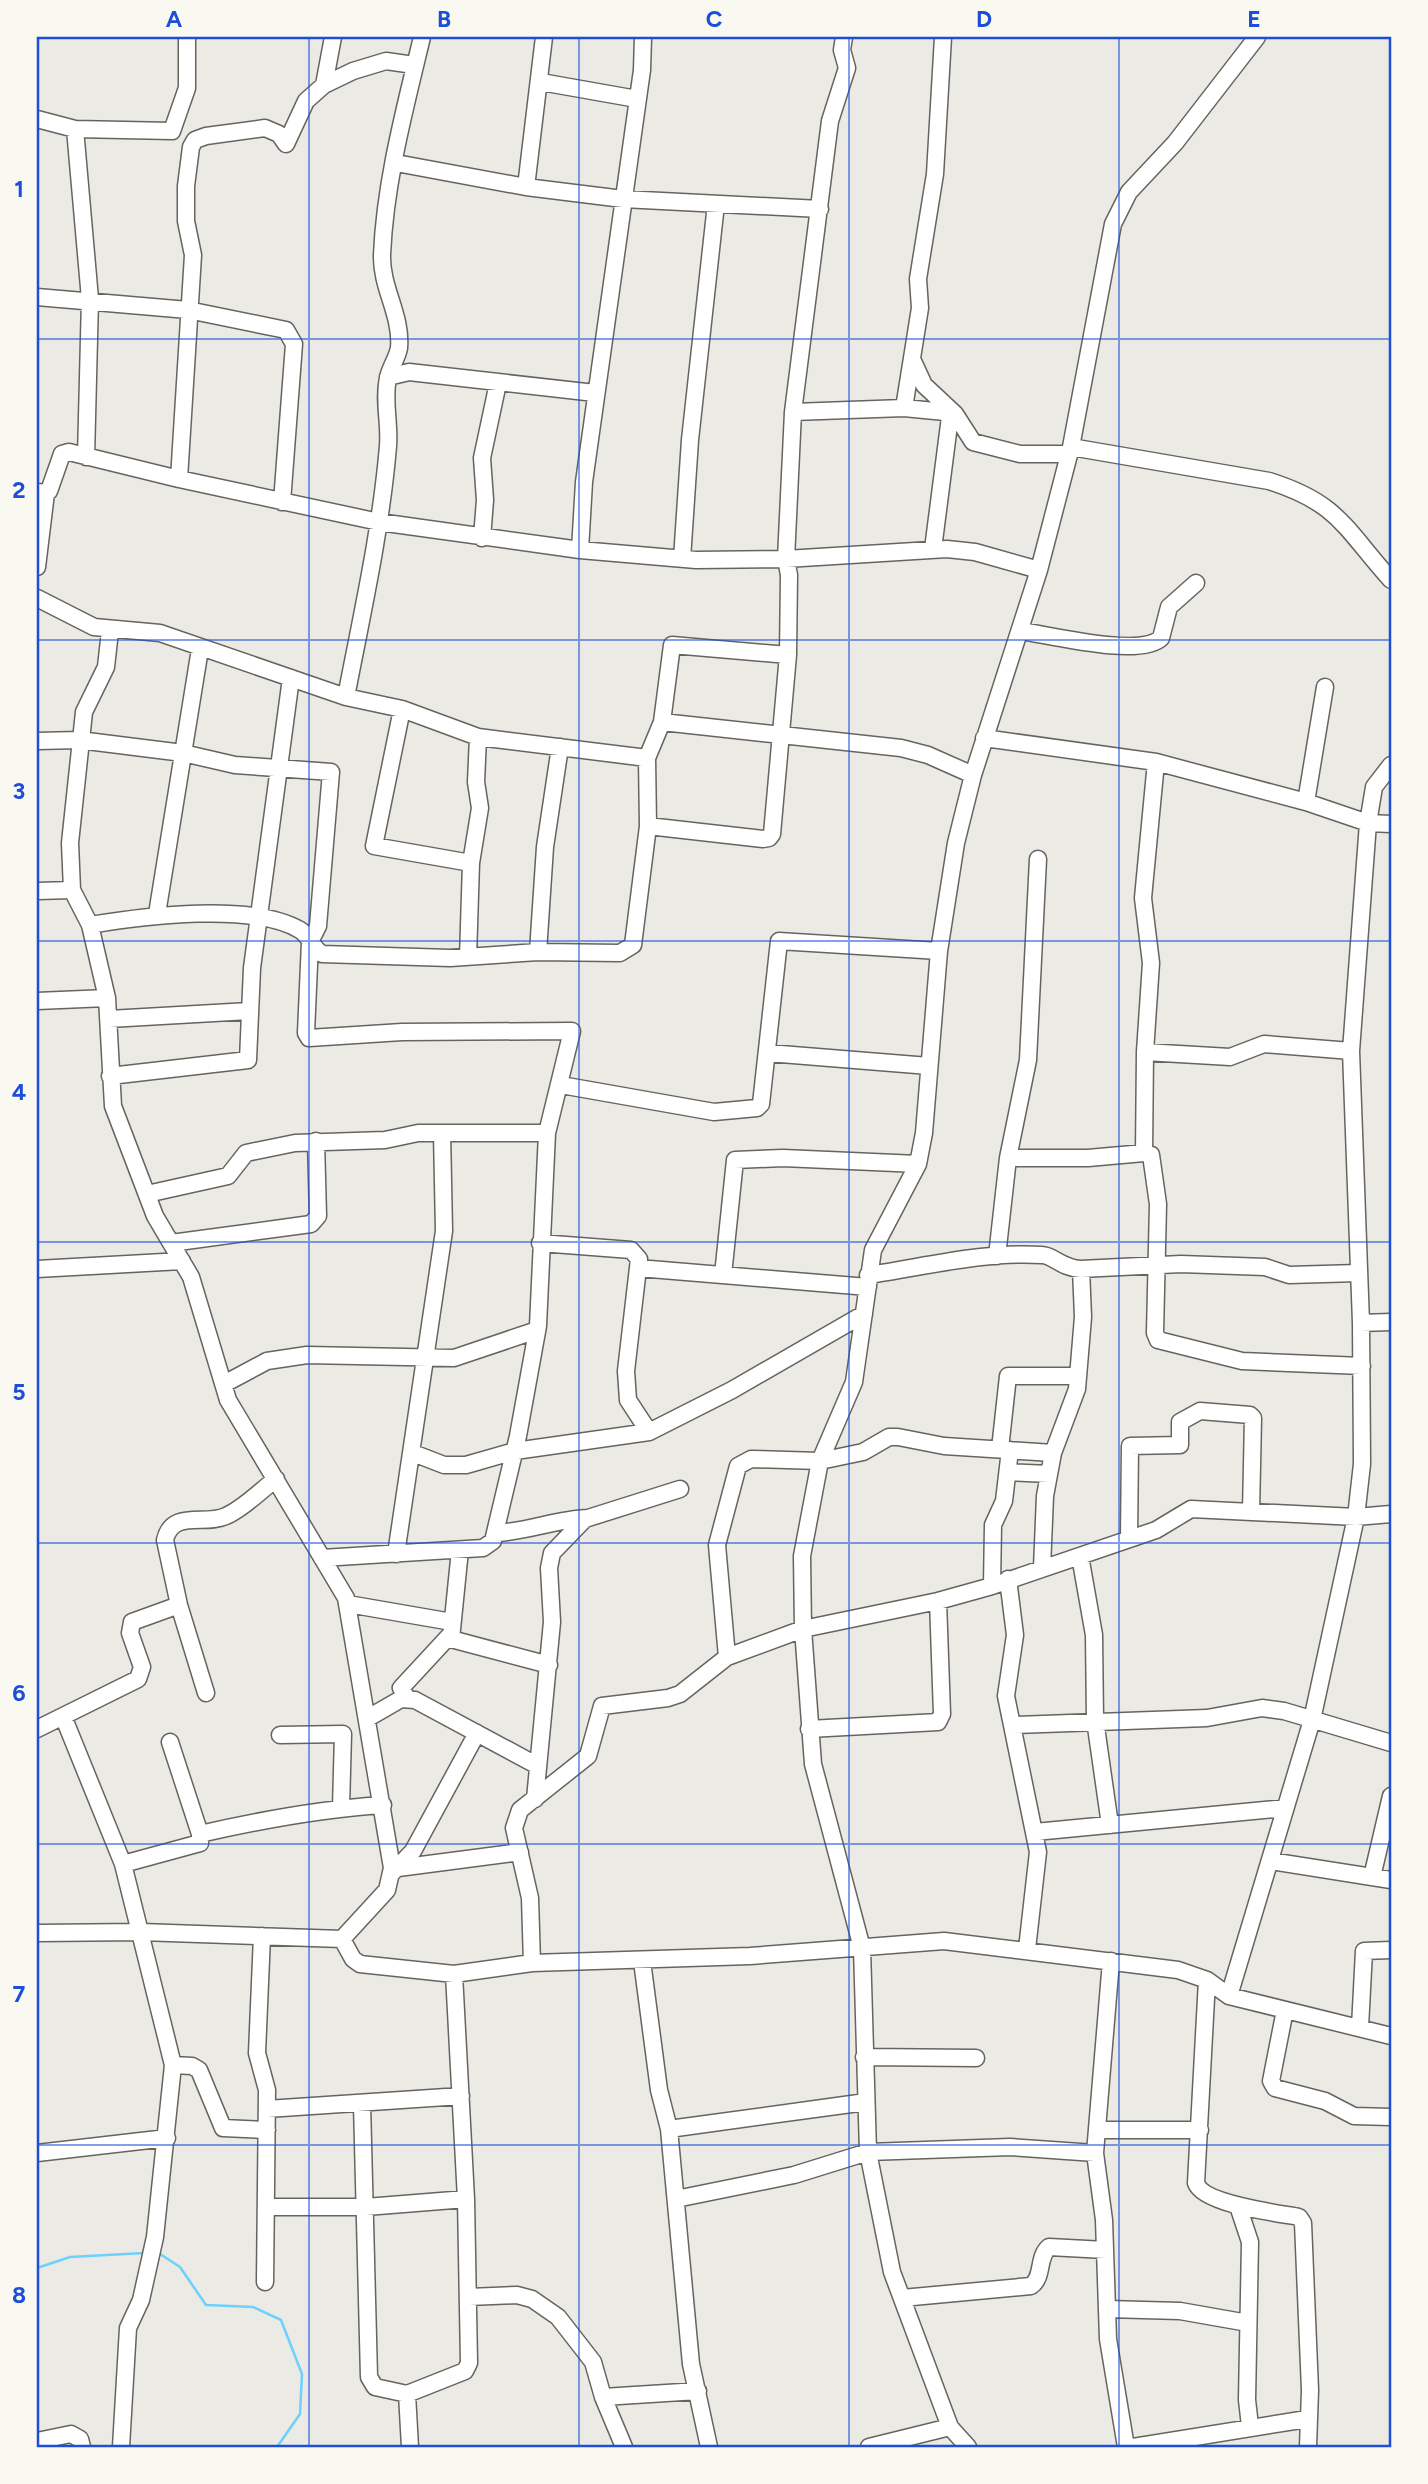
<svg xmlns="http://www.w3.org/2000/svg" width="1428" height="2484" viewBox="0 0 1428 2484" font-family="Figtree,sans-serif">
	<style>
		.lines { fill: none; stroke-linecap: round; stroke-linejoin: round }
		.stream { stroke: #6dd0fe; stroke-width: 2.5 }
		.minor-casing { stroke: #65645e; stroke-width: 19 }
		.minor { stroke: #fff; stroke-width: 16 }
		.grid { fill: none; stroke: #1d4ed8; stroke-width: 2; stroke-opacity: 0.55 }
		.neatline { fill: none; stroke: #1d4ed8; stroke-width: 2.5 }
		.grid-label { font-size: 23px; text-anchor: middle; font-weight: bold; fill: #1d4ed8 }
	</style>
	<rect width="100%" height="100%" fill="#eceae4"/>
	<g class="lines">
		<path class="stream" d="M 157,2252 L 180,2267 L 206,2305 L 253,2307 L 281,2320 L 302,2374 L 300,2414 L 277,2447
			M 37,2268 L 70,2257 L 144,2253"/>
		<defs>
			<path id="minor" d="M 541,82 L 637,99
				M 324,85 L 333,37
				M 37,119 L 75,129 L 172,131 L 187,88 L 187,37
				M 75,129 L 90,299 L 86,457
				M 396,163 L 526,187 L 623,199 L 820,209
				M 526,187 L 544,37
				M 37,297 L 188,310 L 286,330 L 294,344 L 282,502
				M 912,359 L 924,385 L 955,414 L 973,442 L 1020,454 L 1069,454
				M 388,377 L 409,372 L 595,393
				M 904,408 L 920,308 L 918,279 L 935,174 L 943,37
				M 793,412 L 904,408 L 945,412 L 950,417 L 933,549
				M 1071,447 L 1269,481 C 1339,503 1345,529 1391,580
				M 179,479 L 193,255 L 186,221 L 186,186 L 191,147 L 195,140 L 206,136 L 265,128 L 279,134 L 286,144 L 306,101 L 324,85 L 353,71 L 386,61 L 414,65
				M 37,492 L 46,493 L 49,491 L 62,454 L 69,452 L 179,479 L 379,522 L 580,550 L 696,560 L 786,559 L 947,549 L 975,552 L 1039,570
				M 482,538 L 485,500 L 482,458 L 498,383
				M 580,550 L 584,482 L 642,70 L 643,37
				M 682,559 L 690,440 L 716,204
				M 37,567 L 46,493
				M 37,598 L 94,627 L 160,633 L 346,697 L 402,709 L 478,737 L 647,758
				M 110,631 L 106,667 L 84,712 L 70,843 L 72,890 L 90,925 L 107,998 L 113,1106 L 155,1216 L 191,1277 L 228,1400 L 346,1598 L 392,1868 L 387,1890 L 342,1939
				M 1021,631 C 1049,635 1141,658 1161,638 L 1169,607 L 1196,583
				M 346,697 C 362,614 381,530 388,446 C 390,423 383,401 388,378 C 390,367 397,359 399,348 C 402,315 381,288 382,255 C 385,182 405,108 422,37
				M 402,709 L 374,846 L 471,863
				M 662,722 L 901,748 L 928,755 L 973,775
				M 984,738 L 1156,762 L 1306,802 L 1368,823 L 1391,824
				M 37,741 L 79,740 L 183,753 L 235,765 L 331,772 L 318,926 L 310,942 L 306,1033 L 309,1038 L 402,1032 L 572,1031 L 547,1133 L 538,1326 L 518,1436 L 493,1541 L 483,1548 L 322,1558
				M 1306,802 L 1325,687
				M 648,826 L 763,839 L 769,838 L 772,834 L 788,655 L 789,575 L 786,559 L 793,412 L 830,121 L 847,68 L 842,50 L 844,37
				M 37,891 L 72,890
				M 157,914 L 200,649
				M 90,925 C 144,916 252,902 300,930 C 310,936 312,948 322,954 L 450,958 L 538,952 L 620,953 L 633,945 L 648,826 L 647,758 L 662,722 L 672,645 L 788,655
				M 538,952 L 545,847 L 560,747
				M 468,957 L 471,863 L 480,808 L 476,782 L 478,737
				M 37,1001 L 107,998
				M 109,1019 L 249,1011
				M 1145,1052 L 1230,1057 L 1264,1044 L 1351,1051
				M 768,1053 L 929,1066
				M 110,1076 L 248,1060 L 252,968 L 291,678
				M 561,1085 L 714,1112 L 757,1108 L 761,1104 L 779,941 L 939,951
				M 1144,1153 L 1145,1052 L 1151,963 L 1143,898 L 1156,762
				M 1008,1158 L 1088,1158 L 1144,1153 L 1151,1155 L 1158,1204 L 1155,1333 L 1158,1340 L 1242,1361 L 1362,1366
				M 147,1194 L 228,1176 L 246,1153 L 295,1143 L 385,1140 L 418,1133 L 547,1133
				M 171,1243 L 311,1224 L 318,1216 L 316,1141
				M 540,1243 L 631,1250 L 639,1259 L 626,1371 L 628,1400 L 649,1432
				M 997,1256 L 1008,1158 L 1028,1060 L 1038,859
				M 638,1268 L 868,1287
				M 37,1269 L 182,1261
				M 723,1275 L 735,1160 L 783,1158 L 918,1164
				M 868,1275 C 924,1267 985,1251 1042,1255 C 1053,1255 1061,1268 1081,1269 L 1181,1264 L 1265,1267 L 1289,1275 L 1358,1273
				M 1361,1323 L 1391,1322
				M 224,1384 L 267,1361 L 307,1355 L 454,1358 L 534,1331
				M 1000,1449 L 1008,1376 L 1078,1376
				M 413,1453 L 444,1465 L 466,1465 L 515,1451 L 649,1432 L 732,1390 L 864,1314
				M 1008,1472 L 1049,1474
				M 495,1533 C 527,1532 556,1519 588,1518
				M 1129,1539 L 1130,1446 L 1180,1445 L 1180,1422 L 1200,1411 L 1250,1415 L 1253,1418 L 1251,1512
				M 460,1550 L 451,1639 L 549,1665
				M 396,1554 L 444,1231 L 442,1133
				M 1080,1556 L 1094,1635 L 1095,1720 L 1110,1825
				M 1042,1568 L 1045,1496 L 1053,1453 L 1077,1389 L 1083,1317 L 1081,1269
				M 1008,1579 L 1015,1635 L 1006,1696 L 1038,1852 L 1027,1949
				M 992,1586 L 993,1525 L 1004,1501 L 1010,1450
				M 348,1604 L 452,1622
				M 727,1657 L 717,1545 L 738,1466 L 751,1459 L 820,1461 L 863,1452 L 889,1437 L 898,1437 L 944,1446 L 1053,1453
				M 206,1693 L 179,1605 L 165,1540 C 172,1509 205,1526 226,1516 C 244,1508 260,1491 276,1479
				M 407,1698 L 401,1688 L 451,1634
				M 63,1716 L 123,1864 L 173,2065 L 155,2237 L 141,2300 L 128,2328 L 121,2447
				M 368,1718 L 401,1699 L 415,1700 L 538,1766
				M 1014,1725 L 1207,1718 L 1262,1708 L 1284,1711 L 1391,1743
				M 37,1729 L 138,1679 L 142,1667 L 130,1633 L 132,1622 L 179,1605
				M 809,1729 L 938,1722 L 942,1714 L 938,1601
				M 280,1735 L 343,1734 L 341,1808
				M 535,1799 L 552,1622 L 549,1568 L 552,1553 L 585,1519 L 680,1489
				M 1035,1832 L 1285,1808
				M 200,1834 C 261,1820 321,1809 383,1805
				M 1270,1861 L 1391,1880
				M 123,1864 L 200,1843 L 200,1834 L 170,1742
				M 398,1868 L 520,1852
				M 392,1873 L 413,1851 L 477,1733
				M 1372,1877 L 1391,1796
				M 37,1933 L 141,1932 L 342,1939
				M 262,1936 L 257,2053 L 267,2090 L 265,2282
				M 342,1939 L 353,1959 L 360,1964 L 454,1974 L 532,1963 L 750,1956 L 944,1941 L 1178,1970 L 1207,1980 L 1229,1996 L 1391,2036
				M 642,1961 L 659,2090 L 669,2129 L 691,2364 L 709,2447
				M 1111,1961 L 1095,2153 L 1104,2220 L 1108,2339 L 1126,2447
				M 532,1963 L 530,1898 L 514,1828 L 520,1810 L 588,1756 L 602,1706 L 668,1698 L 680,1694 L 727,1657 L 803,1629 L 938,1601 L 992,1586 L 1156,1530 L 1191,1509 L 1356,1517 L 1391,1514
				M 1207,1980 L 1196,2183 C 1203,2204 1277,2213 1299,2217 L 1303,2223 L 1310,2390 L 1308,2447
				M 1229,1996 L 1312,1720 L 1356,1517 L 1362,1464 L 1361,1323 L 1351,1051 L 1368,823 L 1374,787 L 1391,765
				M 1285,2010 L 1271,2081 L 1275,2088 L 1325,2101 L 1354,2116 L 1391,2117
				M 1360,2027 L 1364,1951 L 1391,1950
				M 864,2057 L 976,2058
				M 173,2065 L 192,2066 L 199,2070 L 223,2128 L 267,2130
				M 362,2104 L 369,2377 L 375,2387 L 407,2394 L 465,2371 L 469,2363 L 466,2199 L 454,1974
				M 267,2109 L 461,2096
				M 669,2129 L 866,2102
				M 1097,2130 L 1200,2130
				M 37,2153 L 167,2138
				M 676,2199 L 794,2175 L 868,2152 L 1010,2147 L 1095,2153
				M 1238,2206 L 1250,2242 L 1247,2400 L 1250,2426
				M 267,2207 L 366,2207 L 466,2199
				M 469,2297 L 517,2295 L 532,2299 L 558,2317 L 593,2362 L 603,2397 L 624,2447
				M 902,2298 L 1031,2286 C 1044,2277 1037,2257 1049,2247 L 1105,2250
				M 1107,2309 L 1180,2311 L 1248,2323
				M 407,2394 L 410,2447
				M 603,2397 L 698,2391
				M 37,2441 L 71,2434 L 80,2439 L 82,2447
				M 869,2447 L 950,2427
				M 968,2447 L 950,2427 L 892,2272 L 868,2152 L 862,1948 L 813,1764 L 803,1629 L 802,1556 L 820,1461 L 854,1382 L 873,1250 L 918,1164 L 924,1133 L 939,951 L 956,843 L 973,775 L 1039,570 L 1071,447 L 1113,224 L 1129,192 L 1175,143 L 1257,37
				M 1133,2447 L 1307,2419"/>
		</defs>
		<use href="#minor" class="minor-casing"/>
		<use href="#minor" class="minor"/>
	</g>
	<path class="grid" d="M 309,37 L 309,2447M 579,37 L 579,2447M 849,37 L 849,2447M 1119,37 L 1119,2447M 37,339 L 1391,339M 37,640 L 1391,640M 37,941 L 1391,941M 37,1242 L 1391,1242M 37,1543 L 1391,1543M 37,1844 L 1391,1844M 37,2145 L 1391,2145"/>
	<rect width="1428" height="2484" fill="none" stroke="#f9f8f1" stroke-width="77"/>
	<rect x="38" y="38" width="1352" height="2408" class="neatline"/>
	<g class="grid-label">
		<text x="174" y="27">A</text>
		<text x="444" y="27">B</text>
		<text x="714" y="27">C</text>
		<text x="984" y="27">D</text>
		<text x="1254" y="27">E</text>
		<text x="19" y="197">1</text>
		<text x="19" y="498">2</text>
		<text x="19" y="799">3</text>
		<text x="19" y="1100">4</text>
		<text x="19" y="1400">5</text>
		<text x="19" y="1701">6</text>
		<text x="19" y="2002">7</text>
		<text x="19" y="2303">8</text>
	</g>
</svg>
